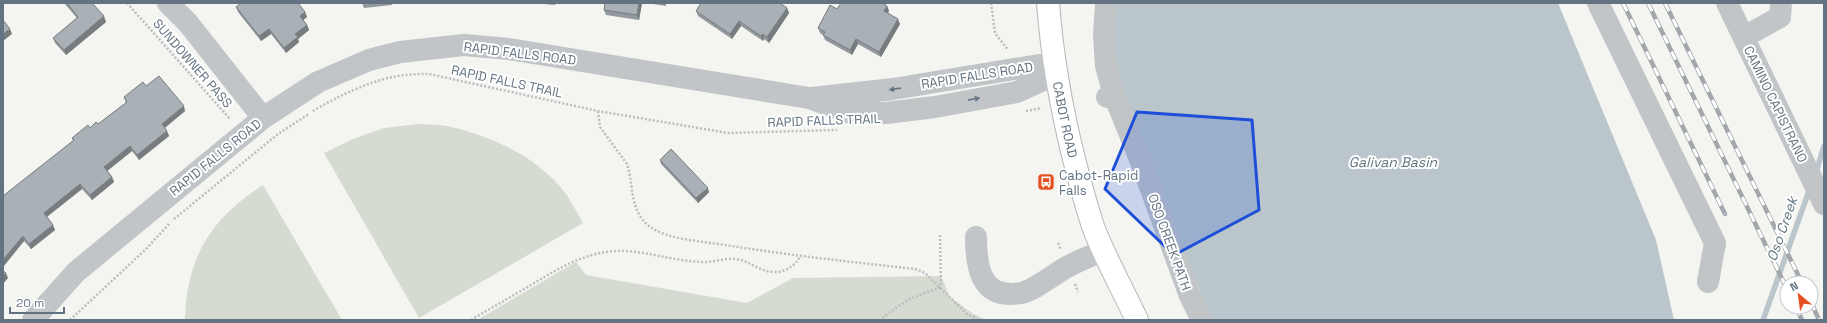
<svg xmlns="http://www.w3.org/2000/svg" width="1827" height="323" viewBox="0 0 1827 323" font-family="'Space Grotesk',sans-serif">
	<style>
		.green { fill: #d5dbd1 }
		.water { fill: #bac6cb }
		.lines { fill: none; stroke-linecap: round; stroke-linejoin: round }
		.stream { stroke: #bac6cb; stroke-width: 5.5 }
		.major-casing { stroke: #b4b8bc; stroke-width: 24 }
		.path { stroke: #bbbdbf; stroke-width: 2.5; stroke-dasharray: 2 2; stroke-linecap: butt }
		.minor { stroke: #c1c5c8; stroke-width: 22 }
		.major { stroke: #fff; stroke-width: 22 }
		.rail-casing { stroke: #a2a7ad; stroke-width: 4.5 }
		.rail { stroke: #fff; stroke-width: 3; stroke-dasharray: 9; stroke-linecap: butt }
		.wall { fill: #92989d }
		.shaded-wall { fill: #777c7f }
		.building { fill: #aab1b6; stroke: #777c7f }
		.oneway { fill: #687785 }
		.marked { fill: #1d4ed8; fill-opacity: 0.2; stroke: #1d4ed8; stroke-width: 3; stroke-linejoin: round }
		.labels { text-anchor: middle; stroke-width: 4; stroke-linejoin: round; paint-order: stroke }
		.street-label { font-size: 13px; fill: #637381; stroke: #fff }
		.poi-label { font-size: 13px; fill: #637381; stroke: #fff; text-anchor: start }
		.water-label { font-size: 14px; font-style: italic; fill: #5f767f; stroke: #fff }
	</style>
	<rect width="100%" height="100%" fill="#f4f4f0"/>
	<path class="green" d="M 418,124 C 429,125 441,124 451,127 C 494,137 539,158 566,194 C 572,203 578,214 583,223 L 419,318 L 324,153 L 353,139 L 384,128 Z
		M 263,185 L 342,320 L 185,320 C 187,257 210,219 263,185 Z
		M 576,262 L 586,275 L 747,303 L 793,278 L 941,276 L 950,297 L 972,313 L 986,320 L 477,320 Z"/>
	<path class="water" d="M 1114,3 L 1558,3 L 1656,240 L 1674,320 L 1211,320 L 1121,86 L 1113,60 Z"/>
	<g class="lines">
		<path class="stream" d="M 1816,172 L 1824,146
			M 1763,320 L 1810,188"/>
		<defs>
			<g id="major">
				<path id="s1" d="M 1048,3 C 1052,56 1061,107 1074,159 C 1080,182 1086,206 1094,229 C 1106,260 1123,290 1137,320"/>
			</g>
		</defs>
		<use href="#major" class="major-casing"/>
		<path class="path" d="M 127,3 L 230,119
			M 991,3 L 995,33 L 1008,50
			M 313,111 C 338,96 375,78 405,75 C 413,74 421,74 429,74 L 598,111 L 728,133 L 837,130
			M 598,111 L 600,127 L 627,164 C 634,185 629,210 649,226 C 667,240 702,241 725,245 C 788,255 851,262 915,269 L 925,273 L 968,315 L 980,320
			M 1026,111 L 1042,108
			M 174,219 L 278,134 L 309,114
			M 940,235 L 941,286
			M 1058,243 L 1061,250
			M 1075,284 L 1078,292
			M 70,320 L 146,249 L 169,224
			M 471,320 C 491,308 511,297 531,285 C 561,267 590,249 627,251 C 653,253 679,262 705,262 C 715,262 725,258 735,259 C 749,260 761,273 775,272 C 786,272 794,266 800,257
			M 879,320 L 909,299 L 941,287"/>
		<path class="minor" d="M 168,3 L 188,23 L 263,118
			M 1106,3 L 1104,34 L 1106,66 L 1114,95 L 1107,97
			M 1598,3 L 1715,243 L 1708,282
			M 1727,3 L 1824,204
			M 1744,37 L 1780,17 L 1781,3
			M 1114,95 L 1141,162 L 1190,296 L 1202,320
			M 812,98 L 893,89 L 1039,65 L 1056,74
			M 976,237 C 976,268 981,300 1021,293 C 1035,290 1054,274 1067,267 C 1078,261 1091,256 1103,250
			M 33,320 L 76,272 L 99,253 L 263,118 L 318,82 L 369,60 L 400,52 L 464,45 L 509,49 L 809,98 L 850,113 L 886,113 L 935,107 L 1017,92 L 1056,74"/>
		<use href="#major" class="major"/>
		<defs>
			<path id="rail" d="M 1623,3 L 1725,214
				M 1648,3 L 1787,289
				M 1665,3 L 1802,283
				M 1811,302 L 1819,320
				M 1796,307 L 1802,320"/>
		</defs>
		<use href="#rail" class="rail-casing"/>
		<use href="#rail" class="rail"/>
	</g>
	<path class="wall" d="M 64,3 L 92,3 L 106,22 L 66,55 L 55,43 L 53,38 L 77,18 Z
		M 362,3 L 392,3 L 392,5 L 364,8 Z
		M 532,3 L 556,3 L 555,5 Z
		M 605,3 L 642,3 L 639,20 L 606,15 L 604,10 Z
		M 647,3 L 666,3 L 666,6 Z
		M 887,6 L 889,11 L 888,13 L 900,24 L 881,57 L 858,44 L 852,55 L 825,40 L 823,35 L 820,33 L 818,28 L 837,9 Z
		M 236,7 L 305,12 L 307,17 L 303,20 L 307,25 L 309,30 L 298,39 L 299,42 L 286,53 L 271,34 L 261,41 L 238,12 Z
		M 787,8 L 789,13 L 769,43 L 764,39 L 763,41 L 741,26 L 732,39 L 698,16 L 696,11 Z
		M 146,86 L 185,111 L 165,128 L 169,136 L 139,160 L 132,151 L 107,171 L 112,177 L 114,182 L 92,200 L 82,189 L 47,217 L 55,230 L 31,249 L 24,241 L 3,267 L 3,196 L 73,141 L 72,138 L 98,124 L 126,103 L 124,97 Z
		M 660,160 L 709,192 L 698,203 L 661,164 Z"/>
	<path class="shaded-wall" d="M 639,3 L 642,3 L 639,20 L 637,15 Z
		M 887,6 L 889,11 L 886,16 L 884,11 Z
		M 787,8 L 789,13 L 769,43 L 767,37 Z
		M 305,12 L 307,17 L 302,21 L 300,16 Z
		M 104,16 L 106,22 L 66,55 L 64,50 Z
		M 898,19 L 900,24 L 881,57 L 879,52 Z
		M 739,21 L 741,26 L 732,39 L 730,34 Z
		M 307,25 L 309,30 L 298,39 L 299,42 L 286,53 L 284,48 L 295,34 Z
		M 10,29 L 12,34 L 3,41 L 3,34 Z
		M 269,29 L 271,34 L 261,41 L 259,36 Z
		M 763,34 L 764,39 L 763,41 L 761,36 Z
		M 856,39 L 858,44 L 852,55 L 850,50 Z
		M 184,106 L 185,111 L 163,129 L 162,124 Z
		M 167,131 L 169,136 L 139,160 L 137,155 Z
		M 130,146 L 132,151 L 106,172 L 104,167 Z
		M 112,177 L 114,182 L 92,200 L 90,195 Z
		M 80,184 L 82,189 L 45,218 L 44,213 Z
		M 708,188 L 709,192 L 698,203 L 696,198 Z
		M 53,225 L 55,230 L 31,249 L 29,244 Z
		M 23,236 L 24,241 L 3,267 L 3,260 Z
		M 6,273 L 8,278 L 3,284 L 3,276 Z"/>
	<path class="building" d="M 67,3 L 92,3 L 104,16 L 64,50 L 53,38 L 78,17 Z
		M 241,3 L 298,3 L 305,12 L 300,16 L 307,25 L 295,34 L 298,37 L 284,48 L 269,29 L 259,36 L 236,7 Z
		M 605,3 L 639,3 L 637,15 L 604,10 Z
		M 701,3 L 780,3 L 787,8 L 767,37 L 763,34 L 761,36 L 739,21 L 730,34 L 696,11 Z
		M 841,3 L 882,3 L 887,6 L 884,11 L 898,19 L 879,52 L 856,39 L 850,50 L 823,35 L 825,32 L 818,28 L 830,5 L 837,9 Z
		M 3,20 L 10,29 L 3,34 Z
		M 159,76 L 184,106 L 162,124 L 167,131 L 137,155 L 130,146 L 104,167 L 112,177 L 90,195 L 80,184 L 44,213 L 53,225 L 29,244 L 23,236 L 3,260 L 3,196 L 74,140 L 72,138 L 88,125 L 90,128 L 96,122 L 98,124 L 127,102 L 124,97 L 143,82 L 146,86 Z
		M 671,149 L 708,188 L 696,198 L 660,160 Z
		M 3,271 L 6,273 L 3,276 Z"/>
	<defs><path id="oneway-solid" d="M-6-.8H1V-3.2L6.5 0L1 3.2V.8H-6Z"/></defs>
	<g class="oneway">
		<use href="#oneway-solid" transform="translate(895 89) rotate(172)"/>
		<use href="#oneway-solid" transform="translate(974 99) rotate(-11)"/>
	</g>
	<path class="marked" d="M 1137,112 L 1252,120 L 1259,210 L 1174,255 L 1105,189 Z"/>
	<defs>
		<symbol id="bus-square" viewBox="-11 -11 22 22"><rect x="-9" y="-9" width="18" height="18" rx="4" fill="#e45121" stroke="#fff"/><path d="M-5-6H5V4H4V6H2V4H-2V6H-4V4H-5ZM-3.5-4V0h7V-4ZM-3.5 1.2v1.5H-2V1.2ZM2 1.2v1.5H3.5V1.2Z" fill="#fff"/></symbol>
	</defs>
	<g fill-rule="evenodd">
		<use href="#bus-square" x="1036" y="172" width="20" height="20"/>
	</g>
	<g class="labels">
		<g class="street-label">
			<text transform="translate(520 53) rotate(7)" y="5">RAPID FALLS ROAD</text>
			<text transform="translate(193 63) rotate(49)" y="5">SUNDOWNER PASS</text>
			<text transform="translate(977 75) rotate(-9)" y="5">RAPID FALLS ROAD</text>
			<text transform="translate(507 81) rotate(12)" y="5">RAPID FALLS TRAIL</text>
			<text transform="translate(1776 104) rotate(64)" y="5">CAMINO CAPISTRANO</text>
			<text dy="5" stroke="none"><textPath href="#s1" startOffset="118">CABOT ROAD</textPath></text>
			<text transform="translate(824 120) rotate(-2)" y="5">RAPID FALLS TRAIL</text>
			<text transform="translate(215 157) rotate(-39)" y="5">RAPID FALLS ROAD</text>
			<text transform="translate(1170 242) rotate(70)" y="5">OSO CREEK PATH</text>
		</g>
		<g class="poi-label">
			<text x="1059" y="180">Cabot-Rapid<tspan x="1059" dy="15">Falls</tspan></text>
		</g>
		<g class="water-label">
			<text x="1393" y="167">Galivan Basin</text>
			<text transform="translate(1782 229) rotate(-71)" y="5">Oso Creek</text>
		</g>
	</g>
	<rect width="1827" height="323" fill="none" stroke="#637381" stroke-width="8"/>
	<g transform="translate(1799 295) rotate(331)"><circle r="19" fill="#ffffff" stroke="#c1c7cd"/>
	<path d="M0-3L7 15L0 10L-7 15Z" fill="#e45121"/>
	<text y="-6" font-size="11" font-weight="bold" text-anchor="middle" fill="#637381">N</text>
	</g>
	<path d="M10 307v6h54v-6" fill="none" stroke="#637381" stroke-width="2"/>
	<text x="16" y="307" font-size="12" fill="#637381" stroke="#ffffff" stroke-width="3" paint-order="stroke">20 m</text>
</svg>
